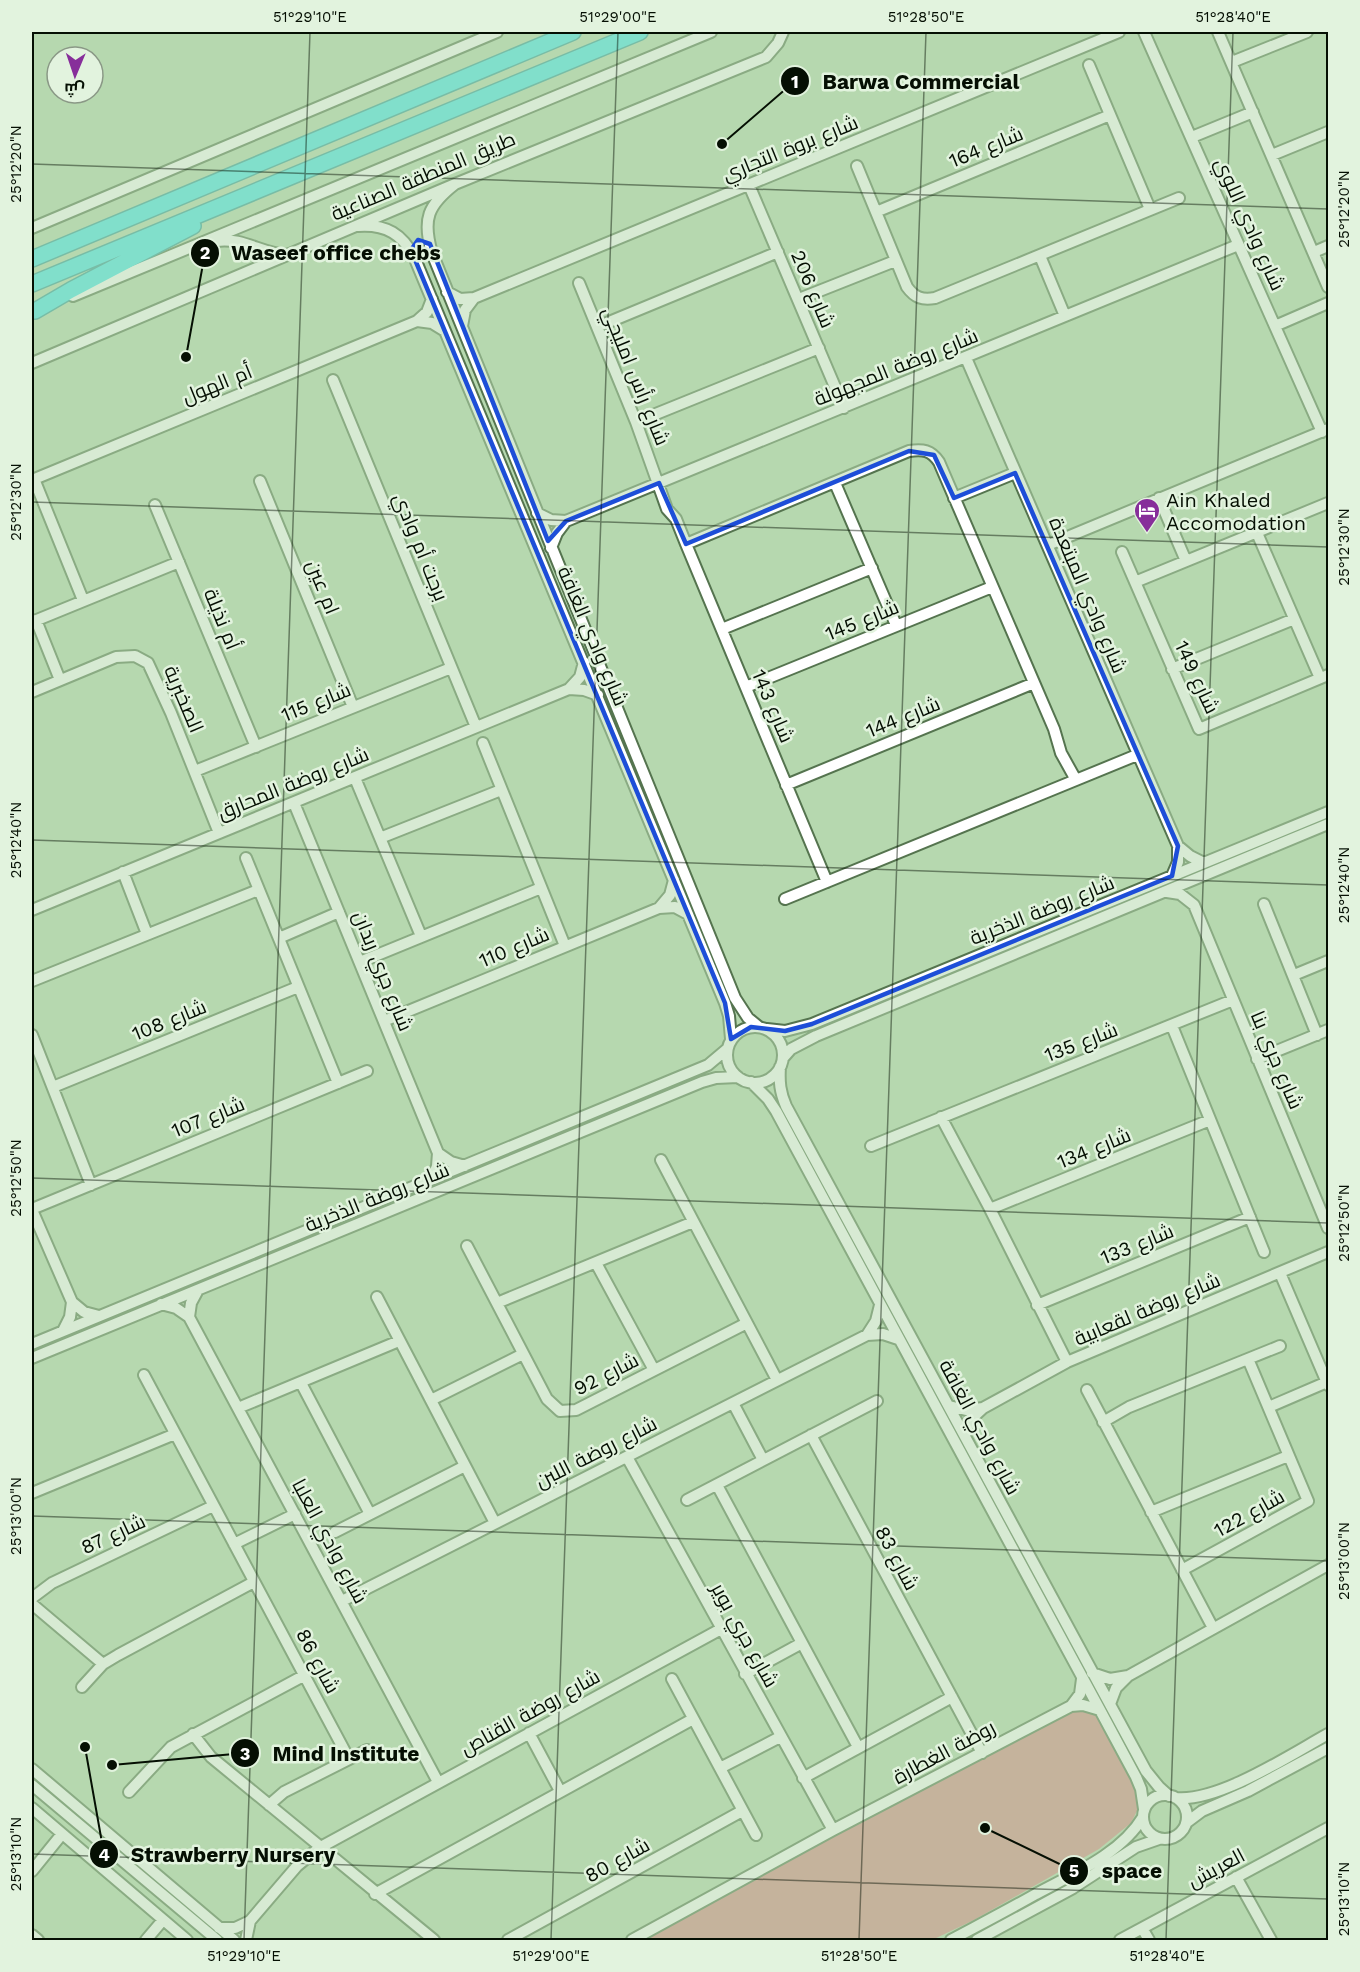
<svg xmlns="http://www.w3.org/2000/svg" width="1360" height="1972" viewBox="0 0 1360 1972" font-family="'Work Sans',Cairo,sans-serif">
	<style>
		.green { fill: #d88685 }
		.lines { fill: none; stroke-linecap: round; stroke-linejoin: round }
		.minor-casing { stroke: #55744f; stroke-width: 14 }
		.highway-casing { stroke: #2d9b9c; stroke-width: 18 }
		.minor { stroke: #fff; stroke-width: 10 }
		.highway { stroke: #42e6ee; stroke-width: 15 }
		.marked { fill: none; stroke: #1d4ed8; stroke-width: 4.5; stroke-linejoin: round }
		.ticks { fill: none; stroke: #050f03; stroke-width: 1.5; stroke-opacity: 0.45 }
		.labels { text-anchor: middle; stroke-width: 5; stroke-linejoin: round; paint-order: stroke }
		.street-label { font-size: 20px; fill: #050f03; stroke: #e2f3de }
		.poi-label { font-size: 20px; fill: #050f03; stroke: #e2f3de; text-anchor: start }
		.leader { fill: none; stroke: #050f03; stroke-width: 2 }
		.callout-dot { fill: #050f03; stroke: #e2f3de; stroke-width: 2 }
		.mark-label { font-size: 18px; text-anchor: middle; font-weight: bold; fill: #fff }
		.callout-label { font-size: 21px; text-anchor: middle; font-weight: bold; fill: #050f03; stroke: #e2f3de; stroke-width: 5; stroke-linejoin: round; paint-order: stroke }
		.neatline { fill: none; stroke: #050f03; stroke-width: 2 }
		.ticks-label { font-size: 15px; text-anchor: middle; fill: #050f03 }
	</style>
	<rect width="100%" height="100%" fill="#b6d8af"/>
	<path class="green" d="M 1081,1708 L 1096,1714 L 1134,1780 L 1138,1800 L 1137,1811 L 1131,1823 L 1099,1849 L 974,1920 L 932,1940 L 641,1940 L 900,1797 L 1074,1710 Z"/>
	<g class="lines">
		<defs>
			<path id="minor" d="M 1144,32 L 1322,432
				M 1218,32 L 1328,287
				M 1232,62 L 1307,32
				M 1089,65 L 1150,209
				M 1192,137 L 1253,112
				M 1272,155 L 1328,132
				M 857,166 L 907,287 C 915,298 922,300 935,298 L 1179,198
				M 455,184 C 428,205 422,219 432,253 L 735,998 L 748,1018 L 759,1027
				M 749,185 L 844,408
				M 876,212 L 1110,115
				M 358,226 C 386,224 403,234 415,259 L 725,1003 L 729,1016 L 731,1039
				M 32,228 L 497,32
				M 216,241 C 244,237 261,254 288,255
				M 1314,252 L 1328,246
				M 1040,256 L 1065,316
				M 579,283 L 636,422 L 667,509 L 676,519 L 686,544 L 827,882
				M 447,292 L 460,299 L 474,298 L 1119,32
				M 73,296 L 711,32
				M 799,299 L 895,261
				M 417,321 L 432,323 L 445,331
				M 462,326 L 465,310 L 474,298
				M 1275,326 L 1328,303
				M 597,327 L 778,252
				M 966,358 L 1178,846 L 1190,856 L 1204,863
				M 32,363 L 455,184 L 766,57 L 778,43 L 783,32
				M 333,380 L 476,727
				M 636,422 L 819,348
				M 34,479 L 83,600
				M 32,480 L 417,321 L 427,312 L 432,299
				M 260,481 L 353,707
				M 835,483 L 896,625
				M 954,498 L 1015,473
				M 1159,498 L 1186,561
				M 155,505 L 256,747
				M 537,513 L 551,520 L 566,521 L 1238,245
				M 1257,533 L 1320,678
				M 686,544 L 909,451 C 923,449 931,450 939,462 L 1054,729 L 1061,753 L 1076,780
				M 1048,545 L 1328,429
				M 551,548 L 557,533 L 566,521
				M 1122,552 L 1199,729 L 1328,675
				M 1135,582 L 1328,503
				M 36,620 L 60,680
				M 32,622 L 179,562
				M 722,629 L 872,568
				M 1172,669 L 1294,619
				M 746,687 L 992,587
				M 569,689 L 584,690 L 598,695
				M 32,692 L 116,657 L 135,656 L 148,663 L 171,713 L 219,833
				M 483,743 L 565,946
				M 195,771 L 451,668
				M 355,778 L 421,936
				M 786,785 L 1034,683
				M 294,803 L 438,1153 L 437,1166 L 432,1179
				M 380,838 L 501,790
				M 246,858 L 338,1083
				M 123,872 L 147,934
				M 1172,876 L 1178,862 L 1178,846
				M 1167,892 L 1180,894 L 1194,905 L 1328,1228
				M 785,899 L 1137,755
				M 1264,904 L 1317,1035
				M 659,908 L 670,895 L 674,880
				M 32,910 L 569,689 L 580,677 L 584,662
				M 279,938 L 339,912
				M 360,962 L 541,888
				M 1294,975 L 1328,961
				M 32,981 L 258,890
				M 384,1021 L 659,908 L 675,907 L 688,914
				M 1172,1026 L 1264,1252
				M727 1055a28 28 0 1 1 56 0a28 28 0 1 1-56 0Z
				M 767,1029 L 785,1031 L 812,1024 L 1328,812
				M 32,1035 L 91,1185
				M 783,1058 L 791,1049 L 816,1036 L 1328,824
				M 1257,1059 L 1328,1030
				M 780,1067 C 779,1082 780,1092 786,1106 L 1146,1771 L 1159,1787 L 1169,1796
				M 751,1082 L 768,1099 L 776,1111 L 1100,1710 L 1136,1777 L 1141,1789 L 1144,1809
				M 53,1087 L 298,987
				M 941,1117 L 990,1209 L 1067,1362
				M 871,1146 L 1233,1000
				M 438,1153 L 451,1162 L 465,1166
				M 661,1160 L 777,1380
				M 32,1209 L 367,1071
				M 990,1209 L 1210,1120
				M 32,1210 L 72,1302 L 84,1312 L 99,1316
				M 467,1246 L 547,1399 L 560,1411 L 576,1410 L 747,1323
				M 596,1263 L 654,1370
				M 1280,1273 L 1328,1385
				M 377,1297 L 495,1523
				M 497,1303 L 693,1222
				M 161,1304 L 176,1308 L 189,1317 L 438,1782
				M 1037,1305 L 1250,1217
				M 189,1317 L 191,1303 L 198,1290
				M 63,1331 L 70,1317 L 72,1302
				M 867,1335 L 876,1321 L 880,1305
				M 32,1344 L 708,1065 L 727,1049
				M 32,1358 L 702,1082 L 716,1078 L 738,1077
				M 144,1375 L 349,1759
				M 301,1383 L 370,1514
				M 1087,1390 L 1213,1628
				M 431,1400 L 523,1354
				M 733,1403 L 763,1460
				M 949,1406 L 966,1410 L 983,1408
				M 1269,1407 L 1327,1382
				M 238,1408 L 399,1341
				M 1103,1422 L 1129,1407 L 1280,1346
				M 811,1435 L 982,1753
				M 965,1436 L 970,1420 L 983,1408 L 1067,1362 L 1328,1252
				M 627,1457 L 833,1830
				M 717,1485 L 858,1747
				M 32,1493 L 175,1434
				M 687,1500 L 877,1401
				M 1151,1512 L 1288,1456
				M 335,1532 L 465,1466
				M 234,1544 L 295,1514
				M 1182,1570 L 1308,1501 L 1248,1359
				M 32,1598 L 52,1583 L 213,1506
				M 342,1601 L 867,1335 L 883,1334 L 898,1339
				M 32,1604 L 103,1664
				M 1092,1673 L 1110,1679 L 1128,1676
				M 745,1674 L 802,1643
				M 672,1679 L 756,1835
				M 82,1687 L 103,1664 L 118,1655 L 254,1582
				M 1110,1704 L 1116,1688 L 1128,1676 L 1328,1565
				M 1071,1706 L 1083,1705 L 1100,1710
				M 529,1733 L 560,1791
				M 193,1734 L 211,1757 L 434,1940
				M 720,1768 L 780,1737
				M 32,1769 L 234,1940
				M 803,1778 L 952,1697
				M 32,1785 L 217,1940
				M 129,1792 L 171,1747 L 305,1675
				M1143 1817a22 22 0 1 1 44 0a22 22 0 1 1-44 0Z
				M 1176,1798 C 1219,1802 1290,1755 1328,1734
				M 269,1805 L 284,1792 L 367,1750
				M 32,1808 L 187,1940
				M 1186,1823 L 1202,1811 L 1248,1791 L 1328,1748
				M 32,1871 L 62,1834
				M 1236,1877 L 1271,1940
				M 375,1894 L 693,1719
				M 219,1928 L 235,1928 L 250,1921 L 297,1866 L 319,1848 L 721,1629
				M 1142,1928 L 1149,1940
				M 32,1935 L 38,1940
				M 146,1940 L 163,1920
				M 246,1940 L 250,1921
				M 508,1940 L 742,1811
				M 632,1940 L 833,1830 L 1071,1706 L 1080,1694 L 1082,1679
				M 951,1940 C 979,1925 1008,1910 1036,1894 C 1073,1874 1121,1854 1143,1817
				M 977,1940 L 1073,1888 L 1136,1847 L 1159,1839
				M 1120,1940 L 1328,1828"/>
			<path id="highway" d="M 32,259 L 573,32
				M 32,284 L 640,32
				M 35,311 L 71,290 L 193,226"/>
		</defs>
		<use href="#minor" class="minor-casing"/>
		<use href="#highway" class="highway-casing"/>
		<use href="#minor" class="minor"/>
		<use href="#highway" class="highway"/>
	</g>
	<path d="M0 0H1360V1972H0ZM 418,240 L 430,244 L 548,541 L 566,521 L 659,483 L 686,544 L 909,451 L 934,455 L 954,498 L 1015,473 L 1178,846 L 1172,876 L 812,1024 L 785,1031 L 751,1027 L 731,1039 L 725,1003 L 411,250 Z" fill="#b6d8af" fill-opacity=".55" fill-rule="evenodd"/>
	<path class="marked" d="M 418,240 L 430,244 L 548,541 L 566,521 L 659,483 L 686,544 L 909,451 L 934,455 L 954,498 L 1015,473 L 1178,846 L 1172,876 L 812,1024 L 785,1031 L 751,1027 L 731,1039 L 725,1003 L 411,250 Z"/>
	<path class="ticks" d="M 32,164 L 1328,209M 32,502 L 1328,547M 32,840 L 1328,885M 32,1178 L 1328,1223M 32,1516 L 1328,1561M 32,1854 L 1328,1899M 244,1940 L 310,32M 551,1940 L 618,32M 859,1940 L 926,32M 1166,1940 L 1233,32"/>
	<defs>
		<symbol id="hotel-pin" viewBox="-11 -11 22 30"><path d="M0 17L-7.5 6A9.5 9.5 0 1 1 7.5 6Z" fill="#872e9a" stroke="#e2f3de"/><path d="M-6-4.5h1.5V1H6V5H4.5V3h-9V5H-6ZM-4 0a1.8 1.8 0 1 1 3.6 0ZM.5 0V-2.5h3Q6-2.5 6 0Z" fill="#fff"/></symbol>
	</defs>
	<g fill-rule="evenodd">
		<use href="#hotel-pin" x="1132" y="496" width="30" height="40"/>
	</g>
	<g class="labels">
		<g class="street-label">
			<text transform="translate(986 147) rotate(-22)" y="7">شارع 164</text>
			<text transform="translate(790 148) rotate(-22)" y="7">شارع بروة التجاري</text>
			<text transform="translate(423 176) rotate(-23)" y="7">طريق المنطقة الصناعية</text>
			<text transform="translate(1250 224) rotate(66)" y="7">شارع وادي اللوي</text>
			<text transform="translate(813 289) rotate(67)" y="7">شارع 206</text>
			<text transform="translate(896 367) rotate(-22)" y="7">شارع روضة المجهولة</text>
			<text transform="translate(636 376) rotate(68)" y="7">شارع رأس امليجي</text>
			<text transform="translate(217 384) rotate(-22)" y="7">أم الهول</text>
			<text transform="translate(421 547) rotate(68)" y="7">برجت أم وادي</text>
			<text transform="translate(323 587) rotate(68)" y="7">ام عين</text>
			<text transform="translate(1088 595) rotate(67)" y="7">شارع وادي المبتعدة</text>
			<text transform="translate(222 619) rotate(68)" y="7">أم نذيلة</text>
			<text transform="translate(862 620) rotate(-22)" y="7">شارع 145</text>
			<text transform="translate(593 636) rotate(67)" y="7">شارع وادي الغافة</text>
			<text transform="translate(1197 677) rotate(65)" y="7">شارع 149</text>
			<text transform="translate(184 699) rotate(67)" y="7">الصخبرية</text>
			<text transform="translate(316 702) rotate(-22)" y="7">شارع 115</text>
			<text transform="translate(773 706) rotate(67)" y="7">شارع 143</text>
			<text transform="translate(903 717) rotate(-22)" y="7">شارع 144</text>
			<text transform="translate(293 783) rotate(-22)" y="7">شارع روضة المحارق</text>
			<text transform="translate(1042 910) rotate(-22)" y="7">شارع روضة الذخرية</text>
			<text transform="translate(514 947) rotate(-23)" y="7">شارع 110</text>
			<text transform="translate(383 971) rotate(68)" y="7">شارع جري ربدان</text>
			<text transform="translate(169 1020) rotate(-22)" y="7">شارع 108</text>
			<text transform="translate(1081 1042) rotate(-21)" y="7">شارع 135</text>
			<text transform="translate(1277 1060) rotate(67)" y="7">شارع جري بنا</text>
			<text transform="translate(208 1117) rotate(-22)" y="7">شارع 107</text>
			<text transform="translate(1094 1148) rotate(-22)" y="7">شارع 134</text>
			<text transform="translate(377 1197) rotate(-22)" y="7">شارع روضة الذخرية</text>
			<text transform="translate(1137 1244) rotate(-22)" y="7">شارع 133</text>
			<text transform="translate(1147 1309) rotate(-23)" y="7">شارع روضة لقعابية</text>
			<text transform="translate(606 1374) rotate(-27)" y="7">شارع 92</text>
			<text transform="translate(980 1427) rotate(62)" y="7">شارع وادي الغافة</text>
			<text transform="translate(596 1452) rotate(-27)" y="7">شارع روضة اللبن</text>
			<text transform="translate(1249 1513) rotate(-29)" y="7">شارع 122</text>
			<text transform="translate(113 1534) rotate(-25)" y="7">شارع 87</text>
			<text transform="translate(330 1541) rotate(62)" y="7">شارع وادي العلبا</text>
			<text transform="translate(897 1558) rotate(62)" y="7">شارع 83</text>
			<text transform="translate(745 1635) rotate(61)" y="7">شارع جري بوير</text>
			<text transform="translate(318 1661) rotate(62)" y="7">شارع 86</text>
			<text transform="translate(530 1712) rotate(-29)" y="7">شارع روضة القناص</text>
			<text transform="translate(944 1752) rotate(-28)" y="7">روضة الغطارة</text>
			<text transform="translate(617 1860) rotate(-29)" y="7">شارع 80</text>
			<text transform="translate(1216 1868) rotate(-28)" y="7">العريش</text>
		</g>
		<g class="poi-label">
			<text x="1166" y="507">Ain Khaled<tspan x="1166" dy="23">Accomodation</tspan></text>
		</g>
	</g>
	<path class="leader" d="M722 144L795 81M186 357L205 253M112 1765L245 1753M85 1747L104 1854M985 1828L1074 1871"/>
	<g class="callout-dot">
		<circle cx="722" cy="144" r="6"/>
		<circle cx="186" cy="357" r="6"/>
		<circle cx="112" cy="1765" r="6"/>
		<circle cx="85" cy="1747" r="6"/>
		<circle cx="985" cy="1828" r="6"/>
		<circle cx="795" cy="81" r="15"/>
		<circle cx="205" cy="253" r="15"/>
		<circle cx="245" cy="1753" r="15"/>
		<circle cx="104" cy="1854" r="15"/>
		<circle cx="1074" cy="1871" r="15"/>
	</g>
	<g class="mark-label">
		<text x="795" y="88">1</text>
		<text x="205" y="259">2</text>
		<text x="245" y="1760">3</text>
		<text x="104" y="1861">4</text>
		<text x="1074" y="1877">5</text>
	</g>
	<g class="callout-label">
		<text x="921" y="89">Barwa Commercial</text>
		<text x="336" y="260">Waseef office chebs</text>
		<text x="346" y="1761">Mind Institute</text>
		<text x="233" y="1862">Strawberry Nursery</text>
		<text x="1132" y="1878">space</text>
	</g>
	<rect width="1360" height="1972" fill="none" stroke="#e2f3de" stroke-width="66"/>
	<g transform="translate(75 75) rotate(182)"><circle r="28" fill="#e2f3de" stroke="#8a9886" stroke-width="1.5"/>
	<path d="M0-4.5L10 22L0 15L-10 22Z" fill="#872e9a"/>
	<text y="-9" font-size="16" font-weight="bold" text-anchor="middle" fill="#050f03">ش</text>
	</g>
	<rect x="33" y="33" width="1294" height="1906" class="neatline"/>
	<g class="ticks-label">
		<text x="310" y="22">51°29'10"E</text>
		<text x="618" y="22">51°29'00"E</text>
		<text x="926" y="22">51°28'50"E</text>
		<text x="1233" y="22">51°28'40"E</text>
		<text transform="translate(16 164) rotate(-90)" y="5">25°12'20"N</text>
		<text transform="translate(1344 209) rotate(-90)" y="5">25°12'20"N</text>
		<text transform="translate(16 502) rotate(-90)" y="5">25°12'30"N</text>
		<text transform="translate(1344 547) rotate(-90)" y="5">25°12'30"N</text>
		<text transform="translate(16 840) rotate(-90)" y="5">25°12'40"N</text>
		<text transform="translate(1344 885) rotate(-90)" y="5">25°12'40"N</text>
		<text transform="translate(16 1178) rotate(-90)" y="5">25°12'50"N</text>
		<text transform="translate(1344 1223) rotate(-90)" y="5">25°12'50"N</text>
		<text transform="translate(16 1516) rotate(-90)" y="5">25°13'00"N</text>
		<text transform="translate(1344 1561) rotate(-90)" y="5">25°13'00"N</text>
		<text transform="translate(16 1854) rotate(-90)" y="5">25°13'10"N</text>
		<text transform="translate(1344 1899) rotate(-90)" y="5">25°13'10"N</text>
		<text x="244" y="1961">51°29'10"E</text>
		<text x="551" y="1961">51°29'00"E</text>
		<text x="859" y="1961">51°28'50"E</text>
		<text x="1167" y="1961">51°28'40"E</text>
	</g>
</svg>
